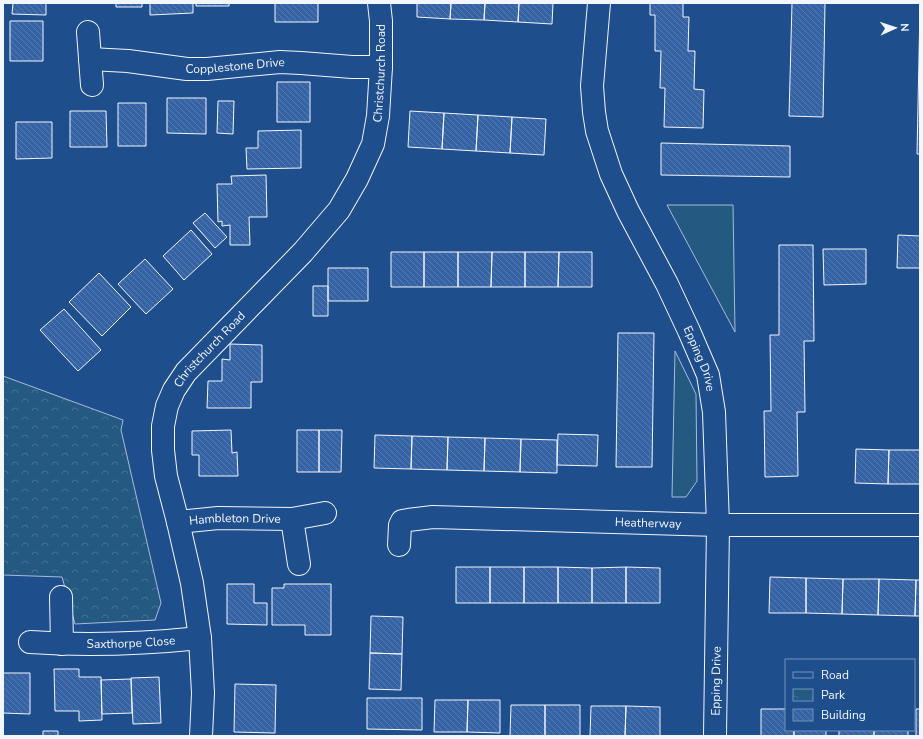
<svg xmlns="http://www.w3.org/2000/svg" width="923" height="739" viewBox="0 0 923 739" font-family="'Nunito Sans',sans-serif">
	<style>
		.grass { fill: #245a82; stroke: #a8bbd7 }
		.park { fill: url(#park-crowns); stroke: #a8bbd7 }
		.building { fill: url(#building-back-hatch); stroke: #f2f6ff }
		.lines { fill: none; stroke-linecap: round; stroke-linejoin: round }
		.street-casing { stroke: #f2f6ff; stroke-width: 24 }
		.street { stroke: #1f4e8c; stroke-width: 22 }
		.labels { text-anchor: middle; stroke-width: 3; stroke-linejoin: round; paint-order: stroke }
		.street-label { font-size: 12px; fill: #f2f6ff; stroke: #1f4e8c }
	</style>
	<defs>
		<pattern id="park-crowns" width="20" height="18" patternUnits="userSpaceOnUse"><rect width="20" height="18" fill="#245a82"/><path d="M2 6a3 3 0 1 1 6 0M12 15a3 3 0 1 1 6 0" fill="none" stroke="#447295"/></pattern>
		<pattern id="building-back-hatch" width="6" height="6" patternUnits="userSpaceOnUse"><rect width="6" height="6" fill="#3563a3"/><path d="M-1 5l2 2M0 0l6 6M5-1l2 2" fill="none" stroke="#537ab1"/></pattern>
	</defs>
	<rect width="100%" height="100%" fill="#1f4e8c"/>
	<path class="grass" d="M 667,205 L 733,205 L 735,332 Z
		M 675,351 L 696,394 L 697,481 L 686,497 L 672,497 Z"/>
	<path class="park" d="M 3,376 L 123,420 L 121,430 L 161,603 L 155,620 L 75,624 L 62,577 L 3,575 Z"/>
	<path class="building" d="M 13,3 L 46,3 L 46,15 L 12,14 Z
		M 116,3 L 142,3 L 142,7 L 116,7 Z
		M 150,3 L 193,3 L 193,13 L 150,15 Z
		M 196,3 L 229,3 L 229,6 L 196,6 Z
		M 275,3 L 318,3 L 318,22 L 275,22 Z
		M 417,3 L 451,3 L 450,19 L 417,17 Z
		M 451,3 L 485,3 L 484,20 L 450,19 Z
		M 485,3 L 519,3 L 518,22 L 484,20 Z
		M 519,3 L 553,3 L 552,24 L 518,22 Z
		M 650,3 L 683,3 L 683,17 L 689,17 L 688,51 L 695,51 L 694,89 L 704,90 L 703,128 L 664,127 L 665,88 L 660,88 L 661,51 L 655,51 L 655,15 L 650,15 Z
		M 792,3 L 825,3 L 823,117 L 789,116 Z
		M 920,7 L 920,154 L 917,154 Z
		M 10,21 L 43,21 L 43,61 L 10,61 Z
		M 277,82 L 310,82 L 310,122 L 277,122 Z
		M 167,98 L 206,98 L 206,134 L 167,133 Z
		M 218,101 L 234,101 L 233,134 L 217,133 Z
		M 118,103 L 146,103 L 146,146 L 118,146 Z
		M 70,111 L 106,111 L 107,147 L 70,147 Z
		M 410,111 L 444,113 L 442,149 L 408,147 Z
		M 444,113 L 478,115 L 476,151 L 442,149 Z
		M 478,115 L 512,117 L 510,153 L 476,151 Z
		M 512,117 L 546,119 L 544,155 L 510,153 Z
		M 16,122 L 52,122 L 52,158 L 16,159 Z
		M 301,130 L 301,168 L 247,169 L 246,148 L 258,148 L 258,131 Z
		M 661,143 L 790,146 L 790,177 L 661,175 Z
		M 266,175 L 267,217 L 249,217 L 250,245 L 230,245 L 230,225 L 222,226 L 222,221 L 218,222 L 217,184 L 232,184 L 231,176 Z
		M 205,213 L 227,237 L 215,248 L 193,223 Z
		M 191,230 L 212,254 L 184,280 L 163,256 Z
		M 898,235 L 920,236 L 920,268 L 897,268 Z
		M 779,245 L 813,245 L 814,341 L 804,341 L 805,412 L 797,412 L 798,476 L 765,477 L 764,411 L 771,411 L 770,335 L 779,335 Z
		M 823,249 L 866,249 L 866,284 L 824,285 Z
		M 391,252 L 424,252 L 424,287 L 391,287 Z
		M 424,252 L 458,252 L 458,287 L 424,287 Z
		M 458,252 L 492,252 L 491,287 L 458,287 Z
		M 492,252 L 525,252 L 525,287 L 491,287 Z
		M 525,252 L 559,252 L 558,287 L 525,287 Z
		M 559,252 L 592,252 L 592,287 L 558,287 Z
		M 145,259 L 173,289 L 146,314 L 118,284 Z
		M 328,268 L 368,268 L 368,301 L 328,301 Z
		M 99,273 L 131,307 L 102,336 L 69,302 Z
		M 313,286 L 328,286 L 328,316 L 313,316 Z
		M 64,309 L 101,350 L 78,371 L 40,330 Z
		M 618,333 L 654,333 L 652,467 L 616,467 Z
		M 230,344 L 262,345 L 262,382 L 251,382 L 251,408 L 207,408 L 208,381 L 222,381 L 222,359 L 230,360 Z
		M 231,430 L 232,453 L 237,452 L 238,476 L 199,476 L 199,455 L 192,455 L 192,431 Z
		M 297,430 L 319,430 L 319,472 L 297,472 Z
		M 319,430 L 342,430 L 341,472 L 319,472 Z
		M 558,434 L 598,435 L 597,466 L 557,465 Z
		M 375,435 L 412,436 L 411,469 L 374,468 Z
		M 412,436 L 448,437 L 447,470 L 411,469 Z
		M 448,437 L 485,438 L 484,471 L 447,470 Z
		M 485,438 L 521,439 L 520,472 L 484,471 Z
		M 521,439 L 557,440 L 557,473 L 520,472 Z
		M 856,449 L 889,450 L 888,484 L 855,483 Z
		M 889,450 L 920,450 L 920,484 L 888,484 Z
		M 456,567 L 490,567 L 490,603 L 456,603 Z
		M 490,567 L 524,567 L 524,603 L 490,603 Z
		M 524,567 L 558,567 L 558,603 L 524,603 Z
		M 558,567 L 592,568 L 592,603 L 558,603 Z
		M 626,567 L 660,568 L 660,603 L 626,603 Z
		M 626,567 L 626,603 L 592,603 L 592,568 Z
		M 770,577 L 806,578 L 806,613 L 769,613 Z
		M 806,578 L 843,579 L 842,614 L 806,613 Z
		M 843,579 L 879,579 L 878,615 L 842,614 Z
		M 879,579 L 916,580 L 915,616 L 878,615 Z
		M 916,580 L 920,580 L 920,616 L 915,616 Z
		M 227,584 L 254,584 L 254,603 L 267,603 L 267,625 L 227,624 Z
		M 284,584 L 331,584 L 331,635 L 305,635 L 305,625 L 272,625 L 272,588 L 284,588 Z
		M 371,616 L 403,617 L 402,654 L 370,653 Z
		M 370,653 L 402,654 L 401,690 L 369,689 Z
		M 54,669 L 79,669 L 79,677 L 101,677 L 102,720 L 79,721 L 79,711 L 55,711 Z
		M 3,673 L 30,673 L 30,714 L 3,713 Z
		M 159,677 L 161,723 L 133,724 L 131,678 Z
		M 131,679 L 132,713 L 102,714 L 101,680 Z
		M 235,684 L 276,685 L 275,733 L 234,732 Z
		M 367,698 L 422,698 L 422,730 L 367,729 Z
		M 435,700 L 468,700 L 467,732 L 434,732 Z
		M 468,700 L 500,700 L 500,733 L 467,732 Z
		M 511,705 L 545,705 L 545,736 L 510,736 Z
		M 545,705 L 580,705 L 580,736 L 545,736 Z
		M 591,706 L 626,706 L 625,736 L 590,736 Z
		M 626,706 L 660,707 L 660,736 L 625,736 Z
		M 761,709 L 786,709 L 786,730 L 794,730 L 794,736 L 761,736 Z
		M 916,709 L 920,709 L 920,736 L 916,736 Z
		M 794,730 L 826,730 L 826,736 L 794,736 Z
		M 839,730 L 874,730 L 874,736 L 839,736 Z
		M 874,730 L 908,730 L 908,736 L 874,736 Z
		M 43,731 L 58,731 L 58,736 L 43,736 Z"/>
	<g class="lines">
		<defs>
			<g id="street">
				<path id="s1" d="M 599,3 L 592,86 L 594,112 L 597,131 L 611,174 L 628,211 L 667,284 L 689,331 L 708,375 L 714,412 L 718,525 L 715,736"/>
				<path d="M 88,32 L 92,85"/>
				<path id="s2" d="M 90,59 L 128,61 L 187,69 L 207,69 L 280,62 L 301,63 L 352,67 L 381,67"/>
				<path d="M 292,519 L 299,564"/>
				<path id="s3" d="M 178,522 L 218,518 L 292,519 L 325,513"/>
				<path id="s4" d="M 399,545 L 400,525 L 402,521 L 408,520 L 433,517 L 718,525 L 920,525"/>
				<path d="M 61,597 L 62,644"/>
				<path id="s5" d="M 30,642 C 88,646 142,644 200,638"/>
				<path id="s6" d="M 201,736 L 203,693 L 200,638 L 192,583 L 178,522 L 166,476 L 163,450 L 163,426 L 167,406 L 174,390 L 186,372 L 303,252 L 339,210 L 357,179 L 373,144 L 378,116 L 381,67 L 381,21 L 379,3"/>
			</g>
		</defs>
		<use href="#street" class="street-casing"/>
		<use href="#street" class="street"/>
	</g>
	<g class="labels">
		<g class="street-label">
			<text dy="4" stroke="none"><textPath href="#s2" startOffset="146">Copplestone Drive</textPath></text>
			<text dy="4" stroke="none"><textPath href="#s6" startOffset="742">Christchurch Road</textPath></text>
			<text dy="4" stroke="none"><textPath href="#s6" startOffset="406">Christchurch Road</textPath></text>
			<text dy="4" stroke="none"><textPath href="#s1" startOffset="379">Epping Drive</textPath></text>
			<text dy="4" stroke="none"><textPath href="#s3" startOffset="57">Hambleton Drive</textPath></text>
			<text dy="4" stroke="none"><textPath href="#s4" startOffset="271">Heatherway</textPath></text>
			<text dy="4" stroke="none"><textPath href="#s5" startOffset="101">Saxthorpe Close</textPath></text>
			<text transform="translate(716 681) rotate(-89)" y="4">Epping Drive</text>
		</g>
	</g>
	<rect width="923" height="739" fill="none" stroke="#f2f6ff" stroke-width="8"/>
	<rect x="785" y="659" width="130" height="72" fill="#1f4e8c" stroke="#7391ba"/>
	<rect x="793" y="672" width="20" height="6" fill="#1f4e8c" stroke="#7391ba"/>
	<text x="821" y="679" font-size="12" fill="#f2f6ff">Road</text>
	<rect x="793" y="689" width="20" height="12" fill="url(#park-crowns)" stroke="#7391ba"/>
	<text x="821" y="699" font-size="12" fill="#f2f6ff">Park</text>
	<rect x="793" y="709" width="20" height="12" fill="url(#building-back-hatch)" stroke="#7391ba"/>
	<text x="821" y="719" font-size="12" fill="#f2f6ff">Building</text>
	<g transform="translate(895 28) rotate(87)" stroke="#1f4e8c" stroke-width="3" paint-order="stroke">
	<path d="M0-3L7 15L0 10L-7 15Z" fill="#f2f6ff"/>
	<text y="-6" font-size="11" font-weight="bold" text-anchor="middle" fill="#f2f6ff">N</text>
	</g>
</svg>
